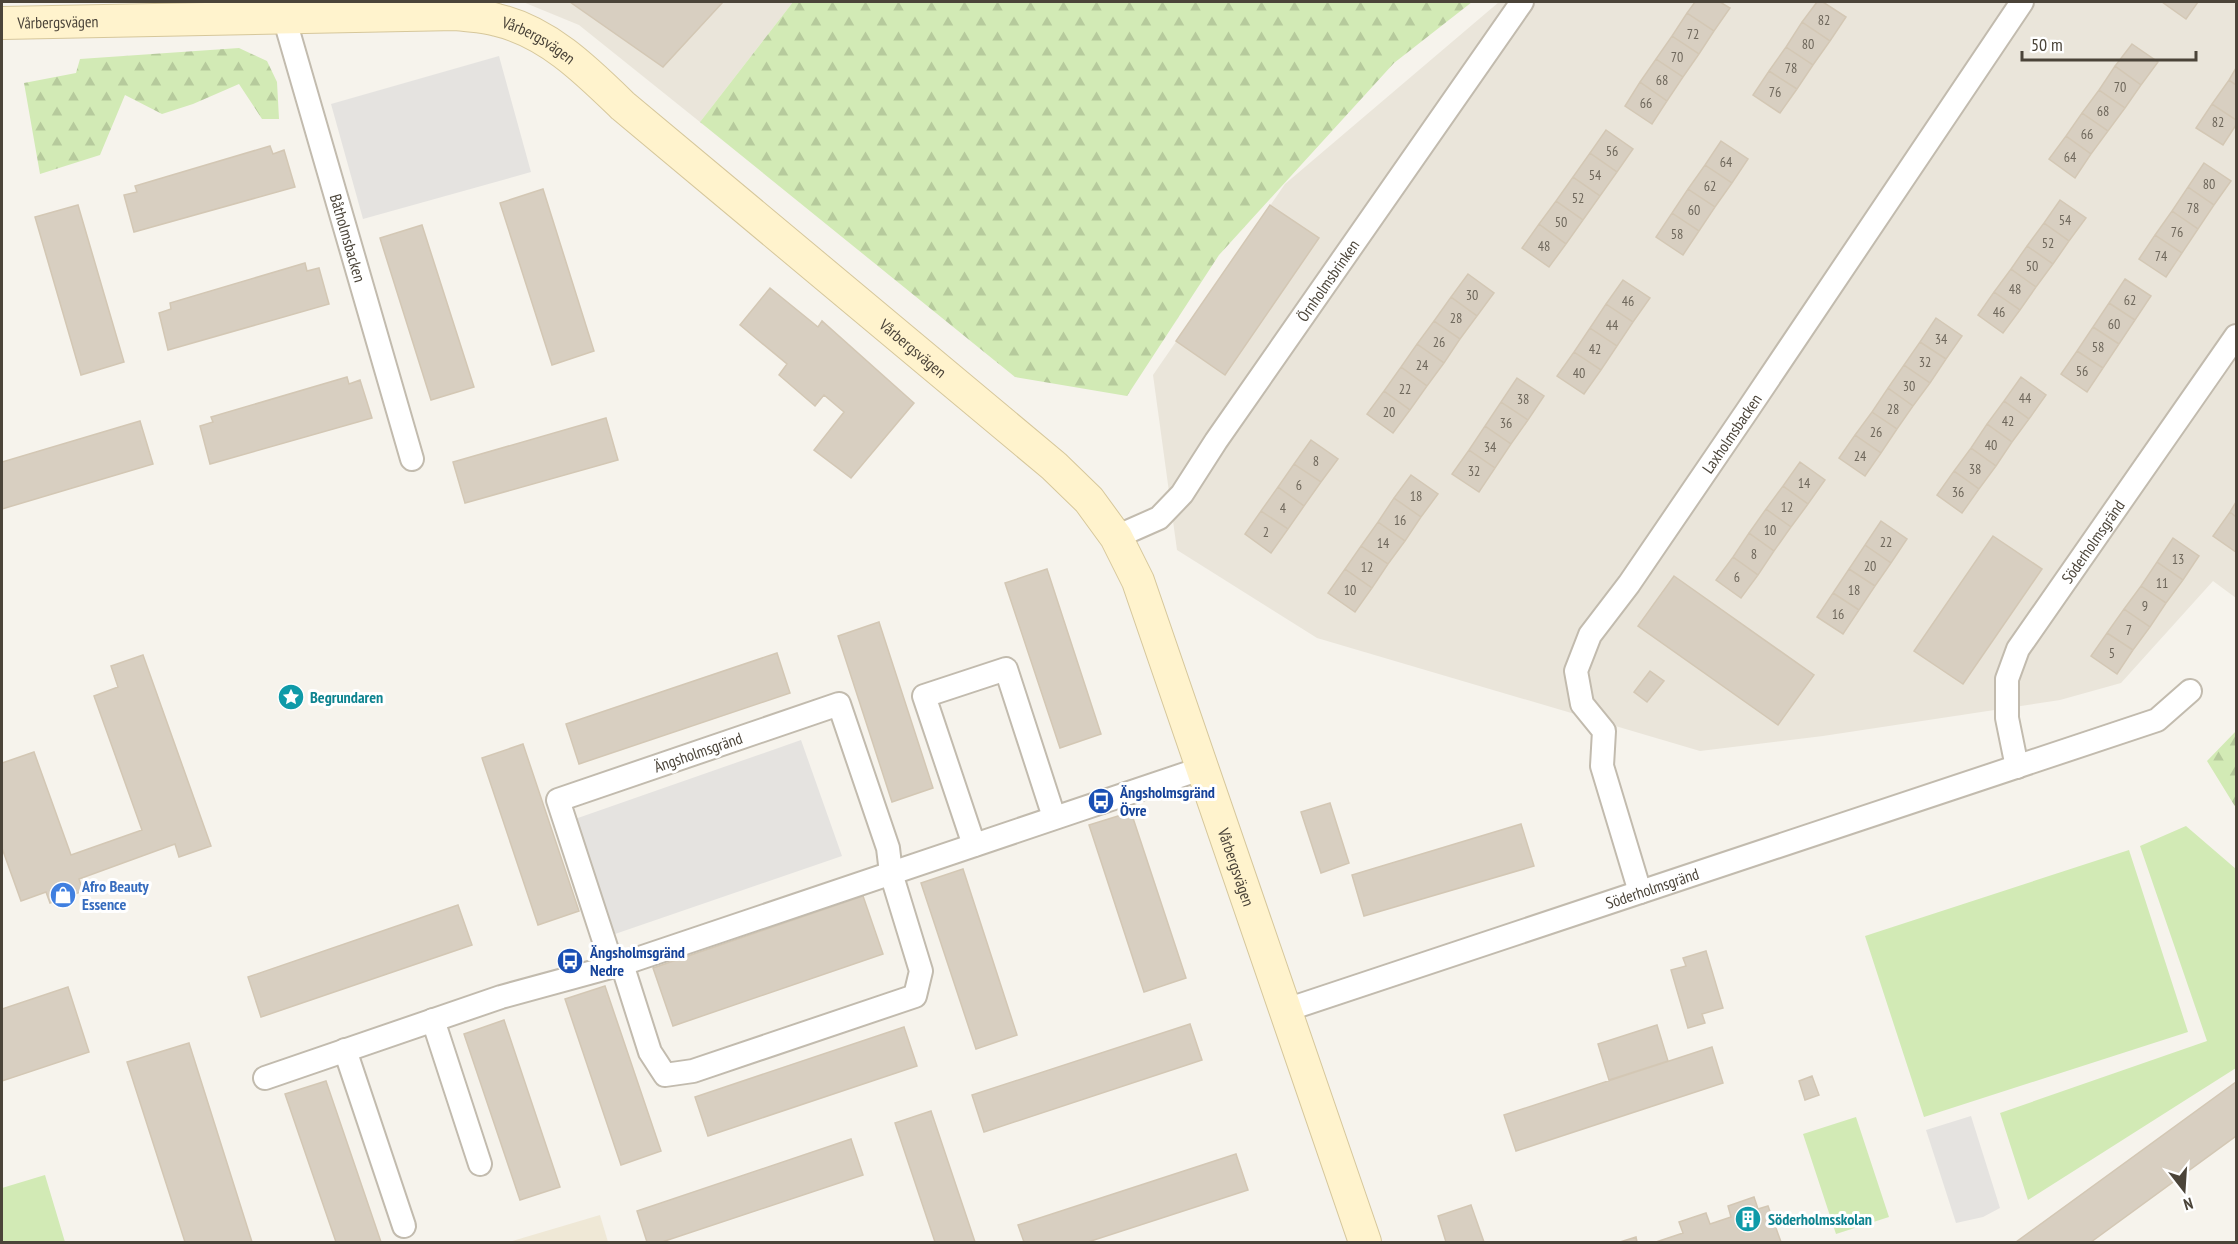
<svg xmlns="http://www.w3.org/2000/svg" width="2238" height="1244" viewBox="0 0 2238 1244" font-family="'PT Sans Narrow',sans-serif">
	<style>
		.residential { fill: #eae5da }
		.education { fill: #efe8d6 }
		.forest { fill: url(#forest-firs) }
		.garden { fill: #d2eab5 }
		.parking { fill: #e5e3e0 }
		.building { fill: #d8cfc1; stroke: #d3c7b4; stroke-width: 1.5 }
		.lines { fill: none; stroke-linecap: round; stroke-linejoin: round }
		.street-casing { stroke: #c2bbae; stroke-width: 26 }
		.secondary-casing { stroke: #d6c79b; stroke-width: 34 }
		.street { stroke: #fff; stroke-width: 22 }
		.secondary { stroke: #fff3cd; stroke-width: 32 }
		.labels { text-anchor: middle; stroke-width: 6; stroke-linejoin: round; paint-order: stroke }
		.number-label { font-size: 14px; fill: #6e675b }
		.street-label { font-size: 16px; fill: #4b4439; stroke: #fff }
		.culture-label { font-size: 16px; font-weight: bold; fill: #0d838f; stroke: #fff; text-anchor: start }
		.transit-label { font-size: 16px; font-weight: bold; fill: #164399; stroke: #fff; text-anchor: start }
		.shop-label { font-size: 16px; font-weight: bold; fill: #366cbe; stroke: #fff; text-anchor: start }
	</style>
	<defs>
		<pattern id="forest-firs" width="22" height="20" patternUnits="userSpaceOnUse" patternTransform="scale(1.5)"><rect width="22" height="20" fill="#d2eab5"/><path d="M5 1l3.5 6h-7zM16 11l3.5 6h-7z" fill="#b6ca9c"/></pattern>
	</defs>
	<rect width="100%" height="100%" fill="#f6f3ec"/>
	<path class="residential" d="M 523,2 L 793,2 L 700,122 L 579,25 Z
		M 1499,2 L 2236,2 L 2236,598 L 2213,581 L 2121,683 L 2060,700 L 1823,736 L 1700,751 L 1317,638 L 1177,550 L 1153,375 L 1285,184 Z"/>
	<path class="education" d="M 600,1215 L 608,1242 L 509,1242 Z"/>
	<path class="forest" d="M 793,2 L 1472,2 L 1394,63 L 1219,255 L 1127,396 L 1015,377 L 700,122 Z
		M 239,48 L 267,61 L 277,82 L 279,119 L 262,119 L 239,84 L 193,104 L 162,114 L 125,95 L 100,155 L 40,174 L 24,83 L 76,73 L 80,59 Z
		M 2236,731 L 2236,808 L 2207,761 Z"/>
	<path class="garden" d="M 2186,826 L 2236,869 L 2236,1068 L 2028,1200 L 2000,1113 L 2207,1041 L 2140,846 Z
		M 2129,850 L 2188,1032 L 1924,1117 L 1865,936 Z
		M 1856,1117 L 1889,1217 L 1836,1234 L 1803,1134 Z
		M 45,1175 L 65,1242 L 2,1242 L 2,1188 Z"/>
	<path class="parking" d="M 499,56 L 531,172 L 363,219 L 331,104 Z
		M 801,740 L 842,856 L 615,934 L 575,819 Z
		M 1971,1116 L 2000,1208 L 1983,1217 L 1956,1223 L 1926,1130 Z"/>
	<path class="building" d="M 570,2 L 723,2 L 663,67 Z
		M 1695,2 L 1720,2 L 1730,8 L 1714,31 L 1687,13 Z
		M 1817,2 L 1823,2 L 1846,17 L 1830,41 L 1802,22 Z
		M 2162,2 L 2198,2 L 2186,19 Z
		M 1687,13 L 1714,31 L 1699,54 L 1672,36 Z
		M 1802,22 L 1830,41 L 1813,65 L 1786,47 Z
		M 1672,36 L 1699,54 L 1683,77 L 1656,59 Z
		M 2132,44 L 2158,62 L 2141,85 L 2115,66 Z
		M 1786,47 L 1813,65 L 1797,89 L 1769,71 Z
		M 1656,59 L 1683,77 L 1667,101 L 1640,82 Z
		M 2115,66 L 2141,85 L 2125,108 L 2099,90 Z
		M 2236,68 L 2236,85 L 2229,80 Z
		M 1769,71 L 1797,89 L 1780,113 L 1753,95 Z
		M 2229,80 L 2236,85 L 2236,120 L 2212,104 Z
		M 1640,82 L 1667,101 L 1652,124 L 1625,106 Z
		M 2099,90 L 2125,108 L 2108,131 L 2082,113 Z
		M 2212,104 L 2236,120 L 2236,125 L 2223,145 L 2196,128 Z
		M 2082,113 L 2108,131 L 2091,154 L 2066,136 Z
		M 1606,130 L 1633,149 L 1617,172 L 1590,153 Z
		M 2066,136 L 2091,154 L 2075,178 L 2049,159 Z
		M 1721,141 L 1748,159 L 1732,183 L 1705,165 Z
		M 270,146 L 273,154 L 284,150 L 295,187 L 134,232 L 124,195 L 137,192 L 135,186 Z
		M 1590,153 L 1617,172 L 1600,196 L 1573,177 Z
		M 2204,163 L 2231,181 L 2214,205 L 2188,187 Z
		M 1705,165 L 1732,183 L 1715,207 L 1688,189 Z
		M 1573,177 L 1600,196 L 1583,220 L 1556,201 Z
		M 2188,187 L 2214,205 L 2198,229 L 2172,211 Z
		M 543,189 L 594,351 L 552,365 L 500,203 Z
		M 1688,189 L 1715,207 L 1699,231 L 1672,213 Z
		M 2060,200 L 2086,218 L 2069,241 L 2044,223 Z
		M 1556,201 L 1583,220 L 1566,244 L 1539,224 Z
		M 78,205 L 124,362 L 81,375 L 35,217 Z
		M 1270,205 L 1319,238 L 1225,375 L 1176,341 Z
		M 2172,211 L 2198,229 L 2182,253 L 2155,235 Z
		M 1672,213 L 1699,231 L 1683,255 L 1656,237 Z
		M 2044,223 L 2069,241 L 2053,264 L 2027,246 Z
		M 1539,224 L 1566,244 L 1549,267 L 1522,248 Z
		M 422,225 L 474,387 L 431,400 L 380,238 Z
		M 2155,235 L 2182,253 L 2166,277 L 2139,259 Z
		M 2027,246 L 2053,264 L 2036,287 L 2011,269 Z
		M 305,263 L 307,271 L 319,268 L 329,304 L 168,350 L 159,313 L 171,309 L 170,303 Z
		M 2011,269 L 2036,287 L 2020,310 L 1994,292 Z
		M 1468,274 L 1494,293 L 1477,316 L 1451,297 Z
		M 2125,279 L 2151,296 L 2135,320 L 2109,303 Z
		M 1623,280 L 1650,298 L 1633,322 L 1606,304 Z
		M 770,288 L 818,327 L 822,321 L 914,403 L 851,478 L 814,450 L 844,412 L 824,395 L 815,406 L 779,375 L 787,364 L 740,325 Z
		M 1994,292 L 2020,310 L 2003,333 L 1978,315 Z
		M 1451,297 L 1477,316 L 1460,339 L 1434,321 Z
		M 2109,303 L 2135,320 L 2119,344 L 2093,327 Z
		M 1606,304 L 1633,322 L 1617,346 L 1590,328 Z
		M 1936,318 L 1962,336 L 1946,359 L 1920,342 Z
		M 1434,321 L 1460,339 L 1444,363 L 1417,344 Z
		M 2093,327 L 2119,344 L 2103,368 L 2077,351 Z
		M 1590,328 L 1617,346 L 1601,370 L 1574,352 Z
		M 1920,342 L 1946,359 L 1930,383 L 1904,365 Z
		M 1417,344 L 1444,363 L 1427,386 L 1401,367 Z
		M 2077,351 L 2103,368 L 2087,392 L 2061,374 Z
		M 1574,352 L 1601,370 L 1584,394 L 1557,376 Z
		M 1904,365 L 1930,383 L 1913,406 L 1888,388 Z
		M 1401,367 L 1427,386 L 1410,410 L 1384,391 Z
		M 347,377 L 349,384 L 360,380 L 372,418 L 210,464 L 200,426 L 213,422 L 211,417 Z
		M 2021,377 L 2046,395 L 2029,419 L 2004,401 Z
		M 1517,378 L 1544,396 L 1528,420 L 1501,402 Z
		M 1888,388 L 1913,406 L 1897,429 L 1872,412 Z
		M 1384,391 L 1410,410 L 1393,433 L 1367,414 Z
		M 2004,401 L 2029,419 L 2012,442 L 1987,424 Z
		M 1501,402 L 1528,420 L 1511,444 L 1485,426 Z
		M 1872,412 L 1897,429 L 1881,453 L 1855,435 Z
		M 606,418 L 618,460 L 465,503 L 453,462 Z
		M 140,421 L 153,464 L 2,509 L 2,462 Z
		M 1987,424 L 2012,442 L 1996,466 L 1971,448 Z
		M 1485,426 L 1511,444 L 1495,468 L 1469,450 Z
		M 1855,435 L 1881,453 L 1865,476 L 1839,458 Z
		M 1311,440 L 1338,459 L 1321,482 L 1294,464 Z
		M 1971,448 L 1996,466 L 1979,489 L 1954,471 Z
		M 1469,450 L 1495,468 L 1479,492 L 1452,474 Z
		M 1800,462 L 1825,480 L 1808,504 L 1783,486 Z
		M 1294,464 L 1321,482 L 1304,506 L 1278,487 Z
		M 1954,471 L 1979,489 L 1962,513 L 1937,495 Z
		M 1411,475 L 1438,494 L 1421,517 L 1394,498 Z
		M 1783,486 L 1808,504 L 1791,527 L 1766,509 Z
		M 1278,487 L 1304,506 L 1288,529 L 1261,511 Z
		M 1394,498 L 1421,517 L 1405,541 L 1378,522 Z
		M 2236,502 L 2236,517 L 2230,512 Z
		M 1766,509 L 1791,527 L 1774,551 L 1749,533 Z
		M 1261,511 L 1288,529 L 1271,553 L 1245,534 Z
		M 2230,512 L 2236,517 L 2236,552 L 2213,536 Z
		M 1881,521 L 1907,539 L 1891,563 L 1865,545 Z
		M 1378,522 L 1405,541 L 1388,564 L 1361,546 Z
		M 1749,533 L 1774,551 L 1758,575 L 1733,557 Z
		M 1993,536 L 2042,569 L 1963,684 L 1914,651 Z
		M 2173,538 L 2199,556 L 2183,580 L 2157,562 Z
		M 1865,545 L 1891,563 L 1875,586 L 1849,569 Z
		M 1361,546 L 1388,564 L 1372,588 L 1345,569 Z
		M 1733,557 L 1758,575 L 1741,598 L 1716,580 Z
		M 2157,562 L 2183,580 L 2166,603 L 2141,586 Z
		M 1047,569 L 1101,734 L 1060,748 L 1005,583 Z
		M 1345,569 L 1372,588 L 1355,612 L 1328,593 Z
		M 1849,569 L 1875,586 L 1859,610 L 1833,593 Z
		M 1674,576 L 1814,675 L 1778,725 L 1638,626 Z
		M 2141,586 L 2166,603 L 2150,627 L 2124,609 Z
		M 1833,593 L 1859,610 L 1843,634 L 1817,617 Z
		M 2124,609 L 2150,627 L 2133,650 L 2107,633 Z
		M 879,622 L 933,788 L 892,802 L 838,636 Z
		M 2107,633 L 2133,650 L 2117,674 L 2091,656 Z
		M 777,653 L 790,693 L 579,764 L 566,724 Z
		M 143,655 L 211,846 L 179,857 L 175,844 L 79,879 L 83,891 L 50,903 L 46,892 L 21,901 L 2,848 L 2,763 L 34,752 L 71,855 L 142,830 L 94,696 L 118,687 L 111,666 Z
		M 1650,671 L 1664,681 L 1647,702 L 1634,692 Z
		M 523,744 L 579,911 L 538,925 L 482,758 Z
		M 1330,803 L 1349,863 L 1321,873 L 1301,812 Z
		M 1131,812 L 1186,978 L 1144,992 L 1089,825 Z
		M 1521,824 L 1534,866 L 1364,916 L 1352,875 Z
		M 963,869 L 1017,1035 L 976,1049 L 921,883 Z
		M 863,896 L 883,954 L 673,1026 L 653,968 Z
		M 458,905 L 472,945 L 261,1017 L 248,977 Z
		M 1706,951 L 1723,1008 L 1702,1014 L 1705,1023 L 1688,1028 L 1671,970 L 1686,966 L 1683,958 Z
		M 605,986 L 661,1151 L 621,1165 L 565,999 Z
		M 68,987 L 89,1052 L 2,1081 L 2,1009 Z
		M 504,1020 L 560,1187 L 520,1200 L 464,1034 Z
		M 1190,1024 L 1202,1060 L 984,1132 L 972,1095 Z
		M 1657,1025 L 1668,1061 L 1609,1080 L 1598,1044 Z
		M 904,1027 L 917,1066 L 708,1136 L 695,1097 Z
		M 189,1043 L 252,1242 L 185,1242 L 127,1062 Z
		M 1712,1047 L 1723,1083 L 1516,1151 L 1504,1115 Z
		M 1812,1076 L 1819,1095 L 1805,1100 L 1799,1081 Z
		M 326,1081 L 381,1242 L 336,1242 L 285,1094 Z
		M 2236,1082 L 2236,1136 L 2091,1242 L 2016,1242 Z
		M 931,1111 L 975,1242 L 935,1242 L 895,1123 Z
		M 851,1139 L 863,1175 L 662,1242 L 647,1242 L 637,1211 Z
		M 1236,1154 L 1248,1190 L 1088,1242 L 1024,1242 L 1018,1225 Z
		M 1754,1197 L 1758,1209 L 1768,1206 L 1781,1242 L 1656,1242 L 1683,1233 L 1679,1222 L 1706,1213 L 1710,1224 L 1731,1217 L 1728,1206 Z
		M 1471,1205 L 1484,1242 L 1446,1242 L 1438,1216 Z
		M 1636,1237 L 1637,1242 L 1620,1242 Z"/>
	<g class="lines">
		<defs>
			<g id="street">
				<path id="s1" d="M 284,17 L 412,459"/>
				<path id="s2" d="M 1116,537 L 1159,518 L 1182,494 L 1216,441 L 1522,2"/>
				<path d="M 839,704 L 888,848 L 891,873 L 921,971 L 915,996 L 693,1071 L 665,1075 L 650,1052 L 622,964 L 608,953 L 558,800 Z"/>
				<path id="s3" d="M 2017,767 L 2007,718 L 2007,679 L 2018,649 L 2236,336"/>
				<path d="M 974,845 L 924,696 L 1006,669 L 1054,817"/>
				<path id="s4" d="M 1640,892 L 1602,766 L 1604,731 L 1582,704 L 1576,671 L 1590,635 L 1629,584 L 1747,411 L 2022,2"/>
				<path id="s5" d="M 1286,1010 L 2157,720 L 2190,691"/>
				<path d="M 433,1020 L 480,1164"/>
				<path d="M 345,1050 L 404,1226"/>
				<path d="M 265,1078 L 501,997 L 622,964 L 1203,768"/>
			</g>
			<g id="secondary">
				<path id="s6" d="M 2,23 L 456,14 C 469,16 484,16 497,20 C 548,32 587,71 623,106 L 1054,466 L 1089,500 L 1116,537 L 1138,581 L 1365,1242"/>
			</g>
		</defs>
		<use href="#street" class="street-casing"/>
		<use href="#secondary" class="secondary-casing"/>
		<use href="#street" class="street"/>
		<use href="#secondary" class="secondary"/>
	</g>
	<defs>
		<symbol id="sight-disc" viewBox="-11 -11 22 22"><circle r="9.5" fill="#0f9aa8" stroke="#fff"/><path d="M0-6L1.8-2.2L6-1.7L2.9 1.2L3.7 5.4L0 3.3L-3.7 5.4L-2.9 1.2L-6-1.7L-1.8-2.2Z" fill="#fff"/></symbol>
		<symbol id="bus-disc" viewBox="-11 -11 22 22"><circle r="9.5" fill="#1a4fb4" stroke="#fff"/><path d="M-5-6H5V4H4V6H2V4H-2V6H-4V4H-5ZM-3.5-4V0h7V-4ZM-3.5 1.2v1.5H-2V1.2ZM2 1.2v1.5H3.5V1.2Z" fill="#fff"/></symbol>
		<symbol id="shop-disc" viewBox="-11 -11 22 22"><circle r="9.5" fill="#3f7fe0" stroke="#fff"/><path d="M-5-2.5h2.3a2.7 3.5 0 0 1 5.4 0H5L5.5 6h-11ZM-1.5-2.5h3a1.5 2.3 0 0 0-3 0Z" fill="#fff"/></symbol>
		<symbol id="building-disc" viewBox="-11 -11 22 22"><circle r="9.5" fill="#0f9aa8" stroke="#fff"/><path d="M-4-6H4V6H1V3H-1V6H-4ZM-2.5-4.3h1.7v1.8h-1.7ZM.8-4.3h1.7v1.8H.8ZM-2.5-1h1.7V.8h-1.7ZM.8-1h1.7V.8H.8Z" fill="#fff"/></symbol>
	</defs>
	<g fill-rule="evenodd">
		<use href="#sight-disc" x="276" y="682" width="30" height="30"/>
		<use href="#bus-disc" x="1086" y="786" width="30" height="30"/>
		<use href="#shop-disc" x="48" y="880" width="30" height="30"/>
		<use href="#bus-disc" x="555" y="946" width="30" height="30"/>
		<use href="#building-disc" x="1733" y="1204" width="30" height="30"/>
	</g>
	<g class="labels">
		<g class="number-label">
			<text x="1824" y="25">82</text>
			<text x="1693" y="39">72</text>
			<text x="1808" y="49">80</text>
			<text x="1677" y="62">70</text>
			<text x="1791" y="73">78</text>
			<text x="1662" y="85">68</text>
			<text x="2120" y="92">70</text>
			<text x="1775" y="97">76</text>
			<text x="1646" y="108">66</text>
			<text x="2103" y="116">68</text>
			<text x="2218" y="127">82</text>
			<text x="2087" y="139">66</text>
			<text x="1612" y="156">56</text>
			<text x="2070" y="162">64</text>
			<text x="1726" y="167">64</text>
			<text x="1595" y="180">54</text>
			<text x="2209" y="189">80</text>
			<text x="1710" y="191">62</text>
			<text x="1578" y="203">52</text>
			<text x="2193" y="213">78</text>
			<text x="1694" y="215">60</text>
			<text x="2065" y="225">54</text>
			<text x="1561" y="227">50</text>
			<text x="2177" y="237">76</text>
			<text x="1677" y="239">58</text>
			<text x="2048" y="248">52</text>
			<text x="1544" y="251">48</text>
			<text x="2161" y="261">74</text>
			<text x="2032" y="271">50</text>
			<text x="2015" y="294">48</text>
			<text x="1472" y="300">30</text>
			<text x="2130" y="305">62</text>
			<text x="1628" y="306">46</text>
			<text x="1999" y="317">46</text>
			<text x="1456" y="323">28</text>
			<text x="2114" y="329">60</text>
			<text x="1612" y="330">44</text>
			<text x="1941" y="344">34</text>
			<text x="1439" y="347">26</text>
			<text x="2098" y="352">58</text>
			<text x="1595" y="354">42</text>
			<text x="1925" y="367">32</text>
			<text x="1422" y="370">24</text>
			<text x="2082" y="376">56</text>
			<text x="1579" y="378">40</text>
			<text x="1909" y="391">30</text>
			<text x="1405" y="394">22</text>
			<text x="2025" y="403">44</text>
			<text x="1523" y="404">38</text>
			<text x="1893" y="414">28</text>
			<text x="1389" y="417">20</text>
			<text x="2008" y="426">42</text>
			<text x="1506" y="428">36</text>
			<text x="1876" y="437">26</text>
			<text x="1991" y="450">40</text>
			<text x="1490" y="452">34</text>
			<text x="1860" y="461">24</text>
			<text x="1316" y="466">8</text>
			<text x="1975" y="474">38</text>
			<text x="1474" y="476">32</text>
			<text x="1804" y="488">14</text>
			<text x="1299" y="490">6</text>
			<text x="1958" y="497">36</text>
			<text x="1416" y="501">18</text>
			<text x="1787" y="512">12</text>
			<text x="1283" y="513">4</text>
			<text x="1400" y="525">16</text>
			<text x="1770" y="535">10</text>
			<text x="1266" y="537">2</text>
			<text x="1886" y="547">22</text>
			<text x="1383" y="548">14</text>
			<text x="1754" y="559">8</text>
			<text x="2178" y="564">13</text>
			<text x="1870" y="571">20</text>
			<text x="1367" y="572">12</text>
			<text x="1737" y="582">6</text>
			<text x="2162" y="588">11</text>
			<text x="1350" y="595">10</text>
			<text x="1854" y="595">18</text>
			<text x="2145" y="611">9</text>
			<text x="1838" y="619">16</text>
			<text x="2129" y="635">7</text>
			<text x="2112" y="658">5</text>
		</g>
		<g class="street-label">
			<text dy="6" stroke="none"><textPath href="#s6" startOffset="56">Vårbergsvägen</textPath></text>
			<text dy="6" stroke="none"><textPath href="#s6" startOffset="542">Vårbergsvägen</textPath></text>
			<text dy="6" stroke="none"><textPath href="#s1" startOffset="230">Båtholmsbacken</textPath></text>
			<text dy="6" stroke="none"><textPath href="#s2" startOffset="339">Örnholmsbrinken</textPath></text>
			<text dy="6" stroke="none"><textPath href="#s6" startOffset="1028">Vårbergsvägen</textPath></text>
			<text dy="6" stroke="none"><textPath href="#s4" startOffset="520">Laxholmsbacken</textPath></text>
			<text dy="6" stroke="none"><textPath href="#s3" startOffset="252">Söderholmsgränd</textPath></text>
			<text transform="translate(698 752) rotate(-19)" y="6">Ängsholmsgränd</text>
			<text dy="6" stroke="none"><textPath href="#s6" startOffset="1658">Vårbergsvägen</textPath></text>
			<text dy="6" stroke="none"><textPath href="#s5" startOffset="386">Söderholmsgränd</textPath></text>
		</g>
		<g class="culture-label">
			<text x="310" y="703">Begrundaren</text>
			<text x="1768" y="1225">Söderholmsskolan</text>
		</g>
		<g class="transit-label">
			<text x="1120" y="798">Ängsholmsgränd<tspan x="1120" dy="18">Övre</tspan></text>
			<text x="590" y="958">Ängsholmsgränd<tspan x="590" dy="18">Nedre</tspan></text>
		</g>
		<g class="shop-label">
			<text x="82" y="892">Afro Beauty<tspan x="82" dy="18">Essence</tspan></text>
		</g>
	</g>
	<rect width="2238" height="1244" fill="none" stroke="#4b4439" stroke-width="6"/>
	<g transform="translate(2184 1190) rotate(163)" stroke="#ffffff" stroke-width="4.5" paint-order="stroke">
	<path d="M0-4.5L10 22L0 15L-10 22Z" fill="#4b4439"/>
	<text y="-9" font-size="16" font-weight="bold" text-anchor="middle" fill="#4b4439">N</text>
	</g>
	<path d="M2022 51v9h174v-9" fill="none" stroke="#4b4439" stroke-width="3"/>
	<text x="2031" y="51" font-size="18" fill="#4b4439" stroke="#ffffff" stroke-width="4.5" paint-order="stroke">50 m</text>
</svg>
